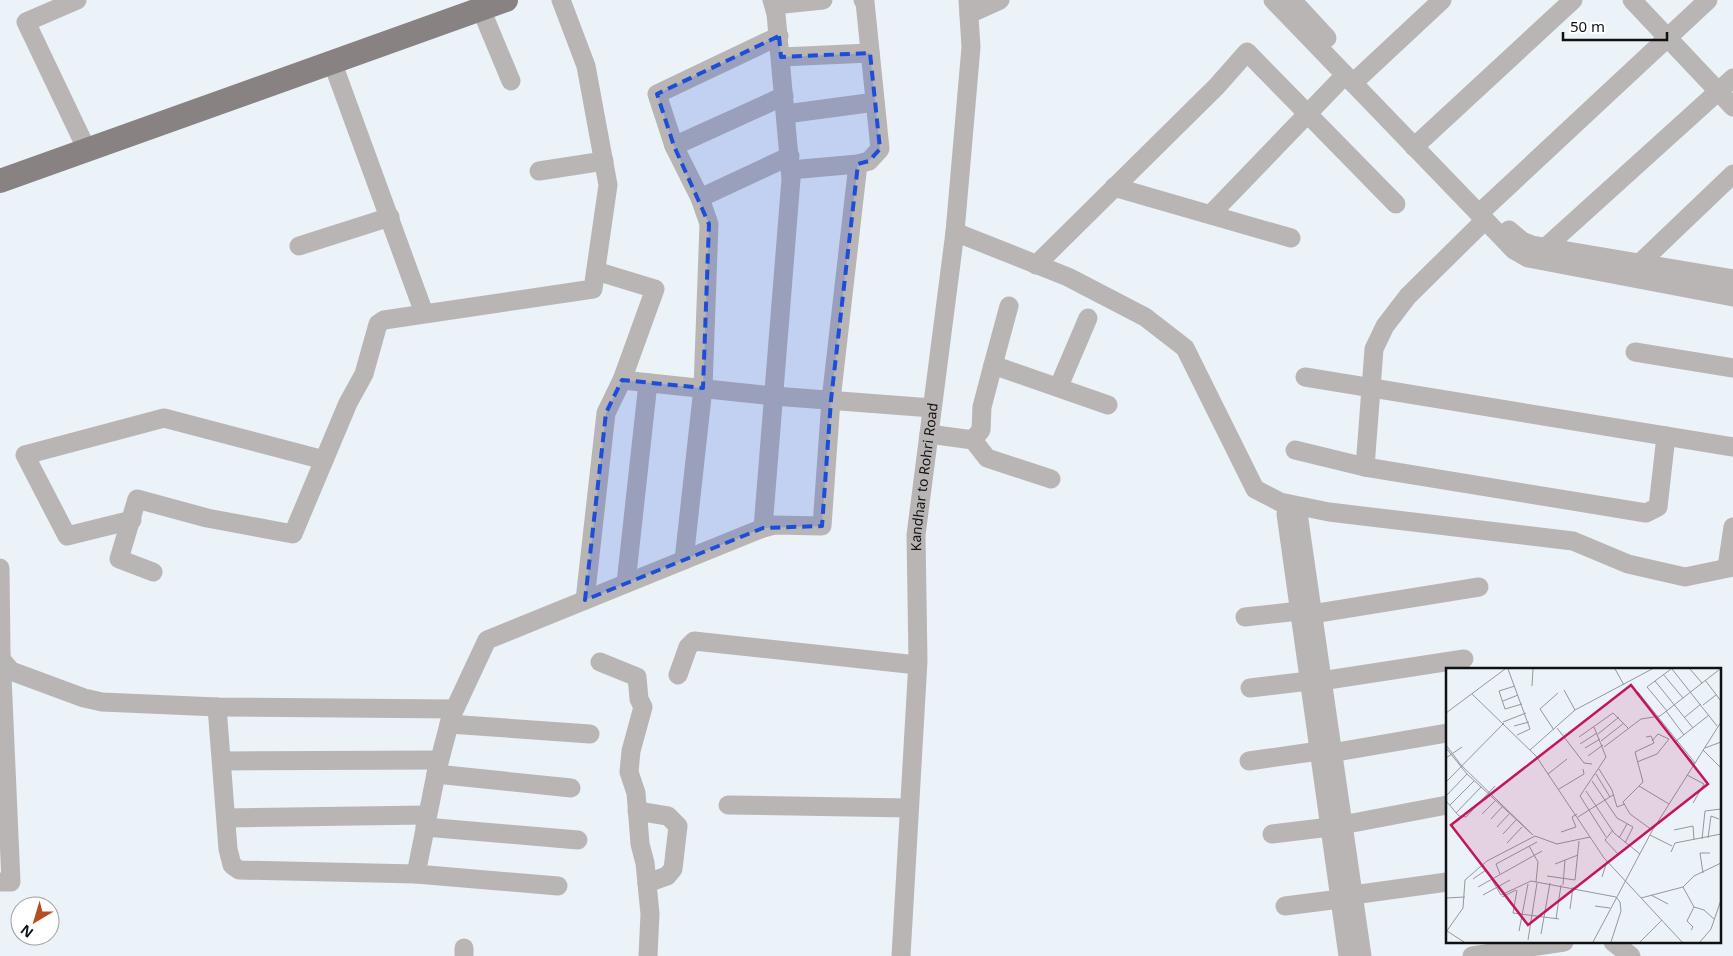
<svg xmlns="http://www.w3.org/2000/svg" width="1733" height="956" viewBox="0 0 1733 956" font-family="'Noto Sans',sans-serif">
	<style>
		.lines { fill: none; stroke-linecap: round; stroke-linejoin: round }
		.minor { stroke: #b9b5b5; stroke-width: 19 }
		.major { stroke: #898282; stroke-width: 24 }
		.marked { fill: #1d4ed8; fill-opacity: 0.2; stroke: #1d4ed8; stroke-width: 4; stroke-dasharray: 10 6; stroke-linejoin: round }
		.labels { text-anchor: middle; stroke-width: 4; stroke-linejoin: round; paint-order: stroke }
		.street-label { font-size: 14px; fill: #0f1113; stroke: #fff }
		.inset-road { fill: none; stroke: #93989c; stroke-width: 1 }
		.view { fill: #c2185b; fill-opacity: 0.15; stroke: #c2185b; stroke-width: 2.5 }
		.inset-edge { fill: none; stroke: #0f1113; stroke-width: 2.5 }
	</style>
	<rect width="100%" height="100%" fill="#ebf2f8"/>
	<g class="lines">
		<g class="minor">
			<path d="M 77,0 L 26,22 L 87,150"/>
			<path d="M 1273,0 L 1514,250 L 1528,258 L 1733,297"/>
			<path d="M 1292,0 L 1327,38"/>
			<path d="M 1632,0 L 1733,107"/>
			<path d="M 774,5 L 823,0"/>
			<path d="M 481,9 L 511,81"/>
			<path d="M 969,14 L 1000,0"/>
			<path d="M 781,57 L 870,53"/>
			<path d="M 333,64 L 424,313"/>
			<path d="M 1353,83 L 1442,0"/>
			<path d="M 786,114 L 875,102"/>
			<path d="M 674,146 L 784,96"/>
			<path d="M 1414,147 L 1573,0"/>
			<path d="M 790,170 L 858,164 L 869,161 L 880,149 L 865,2 L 863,0"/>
			<path d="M 539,171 L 604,161"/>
			<path d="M 1114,187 L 1291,238"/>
			<path d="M 700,198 L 790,156"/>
			<path d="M 1486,207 L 1708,0"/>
			<path d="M 1211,214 L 1345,75"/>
			<path d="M 1509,230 L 1522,241 L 1532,245 L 1733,279"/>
			<path d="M 955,232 L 1068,277 L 1145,317 L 1185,348 L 1255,489 L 1280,502 L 1329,512 L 1573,541 L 1628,564 L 1685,577 L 1733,567"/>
			<path d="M 299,246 L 390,217"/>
			<path d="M 1546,247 L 1733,78"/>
			<path d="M 1640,263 L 1733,174"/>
			<path d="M 1036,265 L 1217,86 L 1247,52 L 1396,204"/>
			<path d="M 1635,352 L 1733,368"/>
			<path d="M 993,365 L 1009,306"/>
			<path d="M 1305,377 L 1733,447"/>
			<path d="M 622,380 L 774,396 L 932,408"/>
			<path d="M 1059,386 L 1088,318"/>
			<path d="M 929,434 L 973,440 L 981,430 L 982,407 L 993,365 L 1108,405"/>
			<path d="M 973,440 L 987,458 L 1051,479"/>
			<path d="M 1295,450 L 1365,467 L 1646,513 L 1658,507 L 1666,436"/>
			<path d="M 1365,467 L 1374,349 L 1385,326 L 1408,296 L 1485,220"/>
			<path d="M 132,520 L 67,536 L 25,455 L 164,418 L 324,460"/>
			<path d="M 763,528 L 791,179 L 776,14 L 772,0"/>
			<path d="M 684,560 L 703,388 L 709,224 L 700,198 L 674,146 L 657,94 L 779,36"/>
			<path d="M 1727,567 L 1733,527"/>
			<path d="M 0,568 L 1,653 L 11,882 L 0,882"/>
			<path d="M 153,572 L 119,559 L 137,499 L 207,518 L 293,534 L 348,403 L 364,374 L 378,324 L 384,320 L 593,289 L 608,185 L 586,66 L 561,0"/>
			<path d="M 626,583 L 648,383"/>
			<path d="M 585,600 L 606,413 L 622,380 L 655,289 L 596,271"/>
			<path d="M 1312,614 L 1479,587"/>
			<path d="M 1245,617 L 1299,611"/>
			<path d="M 0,658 L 11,671 L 84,698 L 102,702 L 217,707 L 454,709"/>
			<path d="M 600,662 L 637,677 L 639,699 L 643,707 L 631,751 L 629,772 L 636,793 L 640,844 L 645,863 L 650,914 L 648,956"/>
			<path d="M 678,675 L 688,647 L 694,641 L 917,665"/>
			<path d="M 1321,681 L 1464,659"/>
			<path d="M 1250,688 L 1309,681"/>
			<path d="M 217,707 L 228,849 L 232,865 L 239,870 L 416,874 L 558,886"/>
			<path d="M 449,724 L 590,734"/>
			<path d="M 1331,753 L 1447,733"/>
			<path d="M 222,761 L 439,760"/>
			<path d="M 1249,761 L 1319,751"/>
			<path d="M 436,774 L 571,788"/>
			<path d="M 728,805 L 909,808"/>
			<path d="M 637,811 L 668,816 L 678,826 L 673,869 L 667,876 L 647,883"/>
			<path d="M 226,818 L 427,815"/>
			<path d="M 1342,825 L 1447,805"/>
			<path d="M 425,827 L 578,840"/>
			<path d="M 1272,834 L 1330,827"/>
			<path d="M 416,874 L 436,774 L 451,717 L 487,640 L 763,528 L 775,525 L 822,526 L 831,400 L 858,164"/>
			<path d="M 1353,895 L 1447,882"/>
			<path d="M 1285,906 L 1340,899"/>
			<path d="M 1613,942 L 1631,956"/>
			<path d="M 464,948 L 464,956"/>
			<path id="s1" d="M 901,956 L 918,661 L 916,535 L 955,232 L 971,47 L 968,0"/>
			<path d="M 1348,956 L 1286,514 L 1298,513 L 1362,956"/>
			<path d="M 1472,956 L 1564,942"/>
		</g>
		<path class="major" d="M 0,181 L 506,0"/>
	</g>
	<path class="marked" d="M 779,36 L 781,57 L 870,53 L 880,149 L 869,161 L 858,164 L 831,400 L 822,526 L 763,528 L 585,600 L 606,413 L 622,380 L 703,388 L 709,224 L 674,146 L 657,94 Z"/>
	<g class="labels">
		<g class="street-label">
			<text dy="5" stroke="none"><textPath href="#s1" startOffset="480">Kandhar to Rohri Road</textPath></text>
		</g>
	</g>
	<g transform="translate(1446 668)">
		<rect width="275" height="275" fill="#ebf2f8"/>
		<path class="inset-road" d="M 62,1 L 84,61 L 71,67M 169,1 L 178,17M 226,1 L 271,58M 244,1 L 256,15M 217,6 L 237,30M 259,12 L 275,33M 209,13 L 247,60M 69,18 L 53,23 L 59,41 L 76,36M 86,18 L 87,1M 118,22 L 129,42M 26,26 L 90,88 L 158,190 L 236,274M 57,33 L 72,27M 257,37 L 270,27M 220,43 L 238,67M 221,43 L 201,19 L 225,1M 0,45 L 59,1M 239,49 L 255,36M 57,54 L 80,45M 68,58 L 83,54M 148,59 L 160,89 L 134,128 L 160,169M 111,60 L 138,95 L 146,96M 108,62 L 94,41 L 112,25M 152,66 L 173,49M 133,69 L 167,45 L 182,60M 200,69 L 205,68 L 208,75 L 189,84 L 197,114 L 177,134 L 184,146 L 206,162M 155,73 L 178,55M 230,73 L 263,47M 134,76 L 151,65M 0,77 L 15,97 L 87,167 L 21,106 L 0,80M 158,79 L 195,51 L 214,48 L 274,1M 139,80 L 154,71M 259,80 L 275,74M 84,82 L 129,42 L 206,1M 257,82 L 275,100M 142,88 L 157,77M 0,90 L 16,79M 191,94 L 211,86 L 223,71 L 212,66 L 206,73M 248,96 L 190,25 L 192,24 L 249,95M 153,101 L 166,122 L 171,139 L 179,136M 102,106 L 121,91M 150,106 L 164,129M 241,107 L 258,116 L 247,135M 146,113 L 171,150 L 187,159 L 179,175M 0,114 L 58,55M 193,118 L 223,136M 113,121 L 138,106 L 137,101M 140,123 L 168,165 L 194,186M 0,128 L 21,106M 0,133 L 13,148 L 20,149 L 49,118M 4,137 L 28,113M 10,145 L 35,119M 36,146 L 49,133M 132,149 L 167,127M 45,151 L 56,139M 51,159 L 63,146M 167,162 L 159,172 L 172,186 L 182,178M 228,162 L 247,158 L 248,172M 115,164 L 130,159 L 126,149 L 131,146M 57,166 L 70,152M 204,167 L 226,178M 173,170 L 181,156M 262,170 L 265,148 L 273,151M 256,171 L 259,143 L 275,141M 61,175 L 76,159M 83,178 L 92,194 L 90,214M 225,184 L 229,175 L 275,166M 109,196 L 132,187M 37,197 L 55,227 L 85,213 L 170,229 L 174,234 L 175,243 L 165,274M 257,205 L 254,185 L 264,185M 54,206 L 50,196 L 91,174M 101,208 L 129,212 L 133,173M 156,209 L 161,193M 27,211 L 40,202M 117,217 L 119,192M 32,219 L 96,183M 237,219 L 248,239 L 258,242 L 268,251M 71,222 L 67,245 L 113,251M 37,227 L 64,212M 205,227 L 222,236M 56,229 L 70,222M 0,230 L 19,229M 195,230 L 237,219 L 248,208 L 275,195M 149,238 L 164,240M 124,241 L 127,219M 110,251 L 115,217M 245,262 L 247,259 L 241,253 L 248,239M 1,263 L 18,274M 73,263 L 82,216M 0,264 L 17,240 L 19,212 L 41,193 L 89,168 L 111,176 L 144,169M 95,266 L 104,215M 82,272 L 91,215M 147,274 L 206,163 L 275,54M 194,274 L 216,252M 254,274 L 265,261 L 275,232"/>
		<path class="view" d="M 185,17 L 262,116 L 82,257 L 5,157 Z"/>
		<rect width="275" height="275" class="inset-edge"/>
	</g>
	<g transform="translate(35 921) rotate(218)"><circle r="24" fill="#ffffff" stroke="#9fa0a1"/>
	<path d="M0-4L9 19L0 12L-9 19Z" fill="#b54f22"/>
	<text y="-8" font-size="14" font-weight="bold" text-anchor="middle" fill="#0f1113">N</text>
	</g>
	<path d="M1563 32v8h104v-8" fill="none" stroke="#0f1113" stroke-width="2.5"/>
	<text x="1570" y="32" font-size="15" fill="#0f1113" stroke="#ffffff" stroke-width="4" paint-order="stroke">50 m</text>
</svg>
